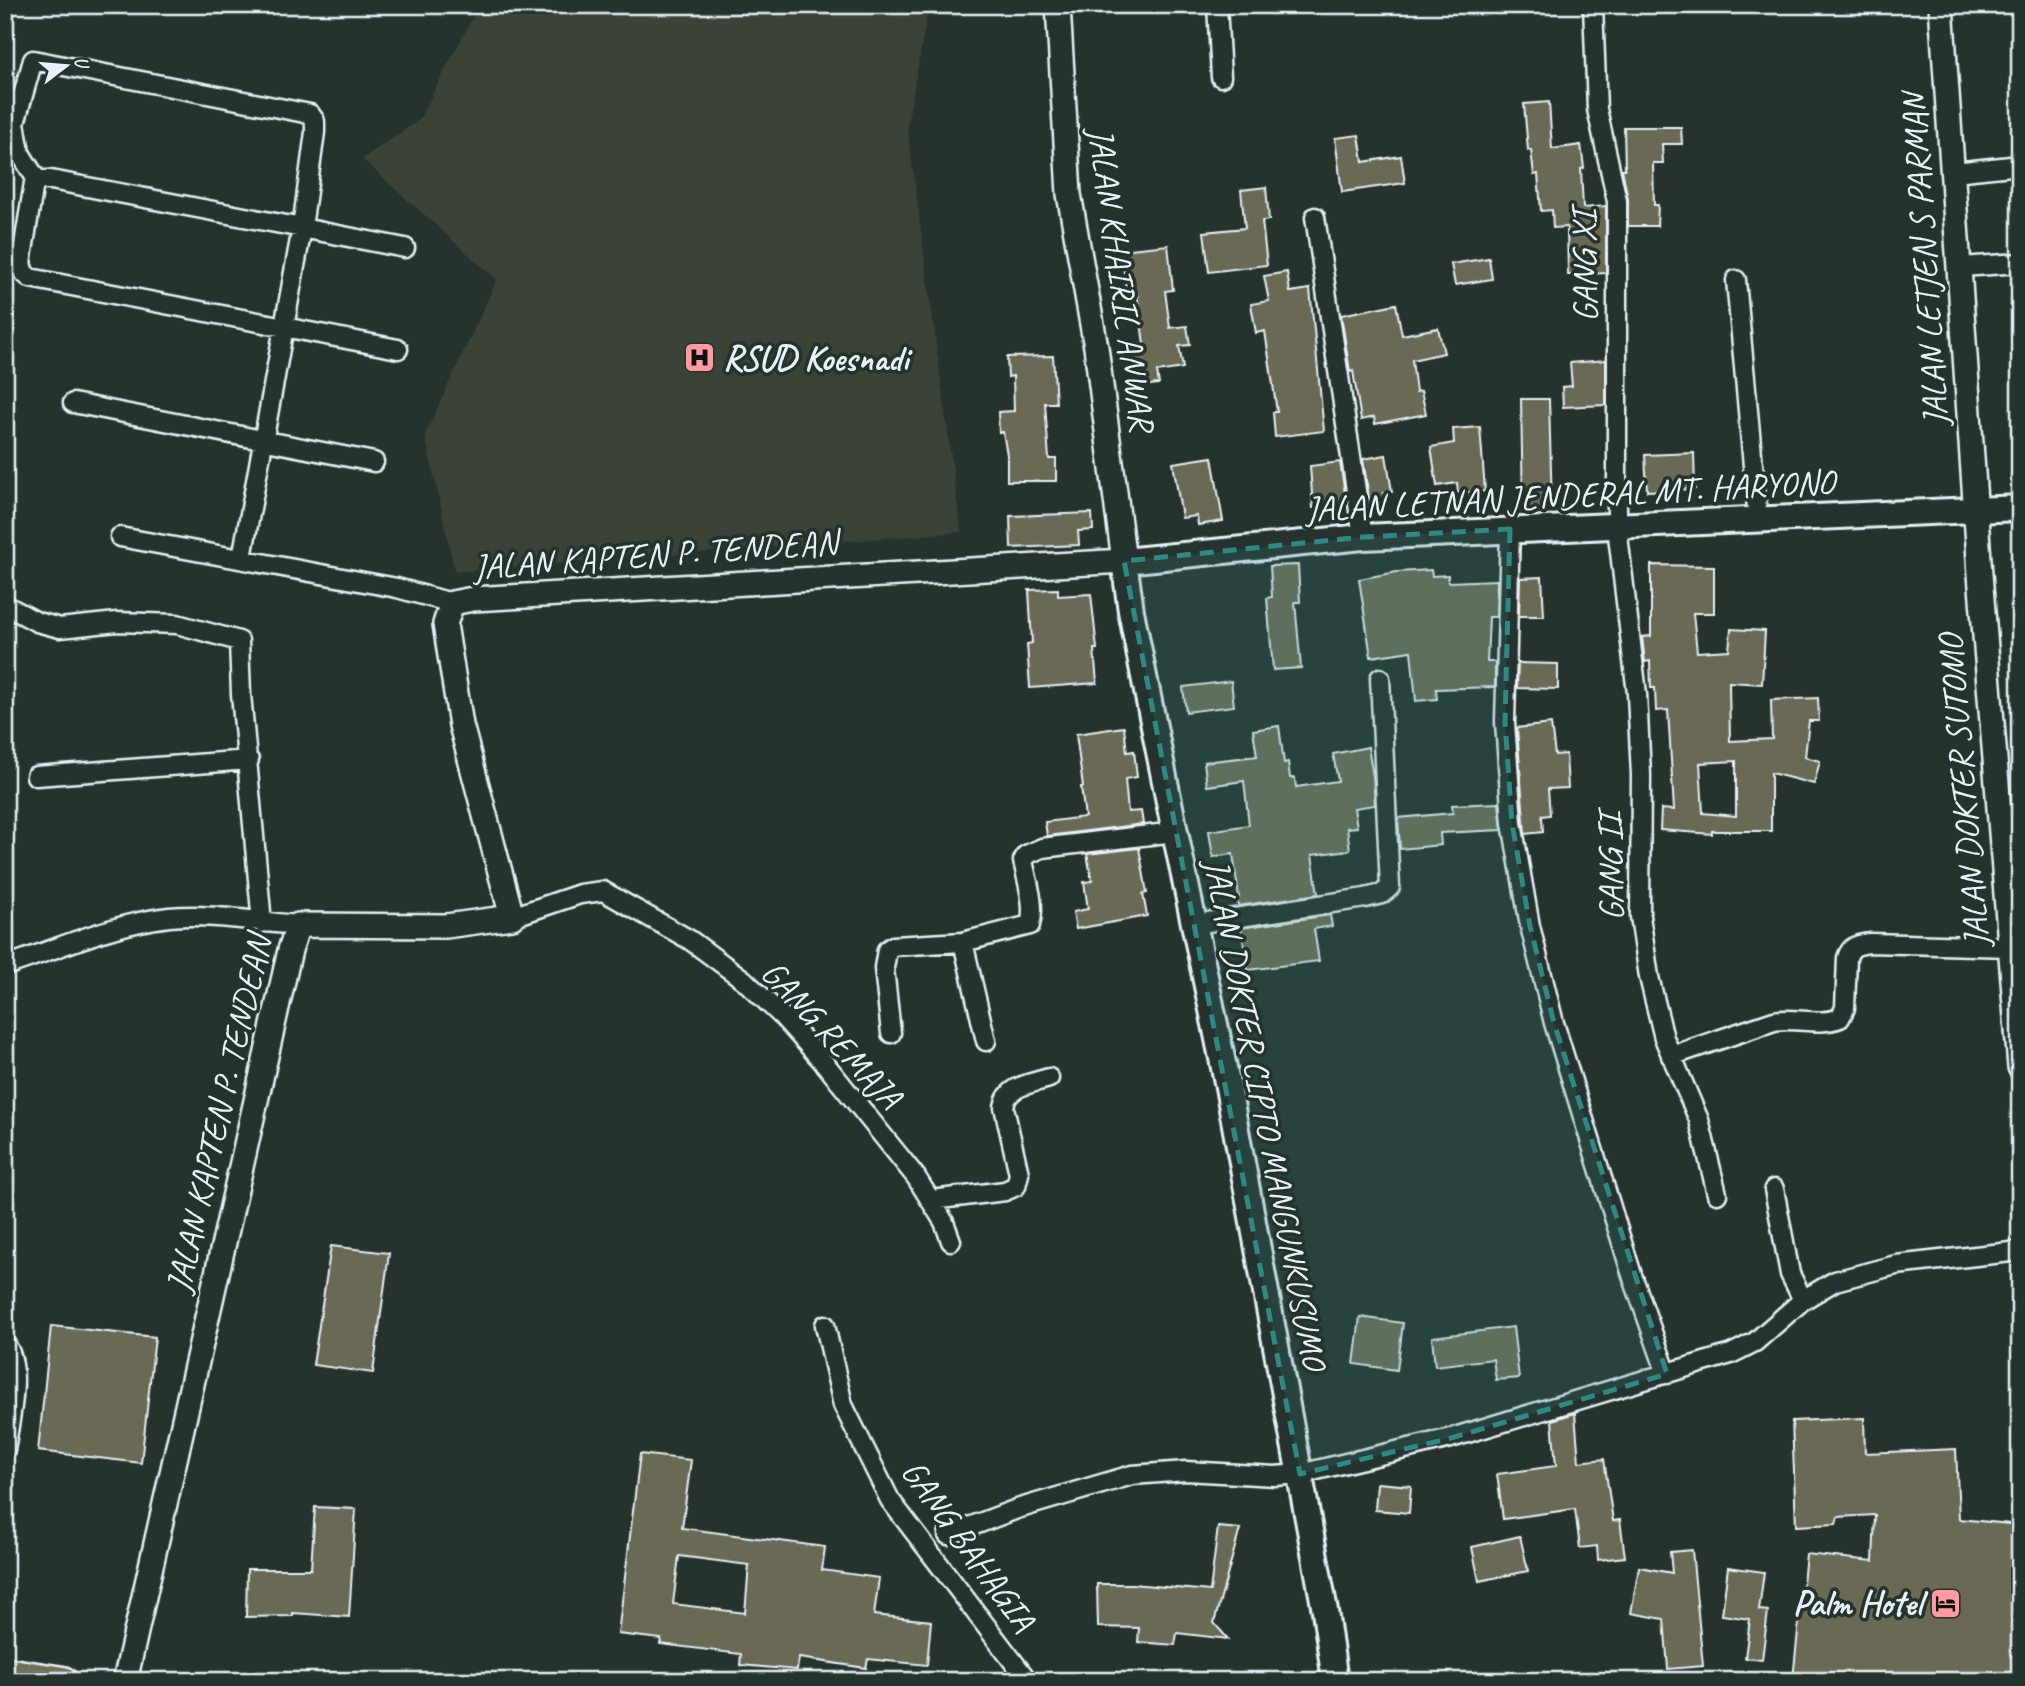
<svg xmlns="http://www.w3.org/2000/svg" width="2025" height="1686" viewBox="0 0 2025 1686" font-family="Caveat,sans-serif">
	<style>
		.built { fill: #3b4339 }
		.building { fill: #6b6955; stroke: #e8f1f8; stroke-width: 2; fill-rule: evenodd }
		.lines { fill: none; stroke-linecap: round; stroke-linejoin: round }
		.minor-casing { stroke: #e8f1f8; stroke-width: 23 }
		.tertiary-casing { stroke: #e8f1f8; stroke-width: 28 }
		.secondary-casing { stroke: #e8f1f8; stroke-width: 30 }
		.primary-casing { stroke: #e8f1f8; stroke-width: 33 }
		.minor { stroke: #26332d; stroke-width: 18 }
		.tertiary { stroke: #26332d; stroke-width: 23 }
		.secondary { stroke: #26332d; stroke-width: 24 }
		.primary { stroke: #706f59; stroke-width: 28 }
		.marked { fill: #308883; fill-opacity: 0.2; stroke: #308883; stroke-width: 5; stroke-dasharray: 14 9; stroke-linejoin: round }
		.labels { text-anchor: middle; stroke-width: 7; stroke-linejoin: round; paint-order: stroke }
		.street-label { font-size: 35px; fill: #e8f1f8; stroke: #26332d }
		.poi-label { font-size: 35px; font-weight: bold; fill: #e8f1f8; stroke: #26332d; text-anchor: start }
	</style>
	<rect width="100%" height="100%" fill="#26332d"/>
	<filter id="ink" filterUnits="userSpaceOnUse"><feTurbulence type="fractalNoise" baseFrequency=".0143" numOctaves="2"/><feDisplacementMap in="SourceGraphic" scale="14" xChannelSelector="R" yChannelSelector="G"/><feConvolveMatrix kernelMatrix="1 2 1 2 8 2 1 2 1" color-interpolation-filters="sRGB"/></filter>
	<g filter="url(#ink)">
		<path class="built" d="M 479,5 L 929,5 L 907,125 L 961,532 L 455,572 L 425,435 L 497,280 L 362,159 L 419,120 Z"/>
		<path class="building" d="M 1549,102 L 1552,149 L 1581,145 L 1584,168 L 1581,169 L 1583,208 L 1606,206 L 1606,273 L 1568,275 L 1567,227 L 1553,228 L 1552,210 L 1541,211 L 1538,174 L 1534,175 L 1531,150 L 1528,150 L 1524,104 Z
			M 1624,127 L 1681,127 L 1682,144 L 1662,144 L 1663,163 L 1653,163 L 1654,205 L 1658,205 L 1657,226 L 1628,226 L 1628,199 L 1622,169 L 1625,169 Z
			M 1359,135 L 1363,162 L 1401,156 L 1405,183 L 1342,192 L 1335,138 Z
			M 1266,187 L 1269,220 L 1262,221 L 1267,265 L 1209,272 L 1204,232 L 1245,228 L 1241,190 Z
			M 1168,245 L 1173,290 L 1165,291 L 1170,328 L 1187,326 L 1190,345 L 1179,346 L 1183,368 L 1157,372 L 1159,384 L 1134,387 L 1128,346 L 1144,344 L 1137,294 L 1127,296 L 1121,250 Z
			M 1489,258 L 1492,279 L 1455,285 L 1451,264 Z
			M 1287,272 L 1290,292 L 1310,289 L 1324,431 L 1275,437 L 1273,412 L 1277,412 L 1265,331 L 1256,333 L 1251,304 L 1269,301 L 1264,276 Z
			M 1396,304 L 1402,335 L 1438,328 L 1444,353 L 1412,360 L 1416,392 L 1421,391 L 1426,414 L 1375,424 L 1374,417 L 1361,420 L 1353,371 L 1350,372 L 1341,315 Z
			M 1053,356 L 1056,403 L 1045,403 L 1049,459 L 1056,459 L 1056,481 L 1007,481 L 1007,455 L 1003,432 L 999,433 L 998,412 L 1014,411 L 1013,376 L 1008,377 L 1007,357 Z
			M 1606,360 L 1606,405 L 1563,407 L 1562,387 L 1572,386 L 1570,363 Z
			M 1521,399 L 1549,399 L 1552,508 L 1523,508 Z
			M 1480,427 L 1485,491 L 1458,493 L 1457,483 L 1437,486 L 1431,447 L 1454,443 L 1453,429 Z
			M 1694,453 L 1695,489 L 1647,491 L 1645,455 Z
			M 1386,455 L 1392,492 L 1384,493 L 1386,503 L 1370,505 L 1363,459 Z
			M 1212,457 L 1223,521 L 1198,525 L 1197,516 L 1182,518 L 1173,463 Z
			M 1340,462 L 1347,506 L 1313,508 L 1310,466 Z
			M 1092,513 L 1093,530 L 1078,531 L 1079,545 L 1011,548 L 1010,516 Z
			M 1298,565 L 1300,602 L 1295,602 L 1301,668 L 1273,670 L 1267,598 L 1272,597 L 1270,566 Z
			M 1651,565 L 1714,566 L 1714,613 L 1693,613 L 1697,652 L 1729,650 L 1731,629 L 1765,631 L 1762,684 L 1729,682 L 1730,741 L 1772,739 L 1771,700 L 1818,698 L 1819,721 L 1809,721 L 1805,757 L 1820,761 L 1814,784 L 1771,773 L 1771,831 L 1712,831 L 1712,834 L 1660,830 L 1661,809 L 1674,810 L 1668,710 L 1656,711 L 1655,688 L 1651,688 L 1650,661 L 1645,662 L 1642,637 L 1651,636 ZM 1736,761 L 1736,816 L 1703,813 L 1700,763 Z
			M 1431,570 L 1432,576 L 1448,575 L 1448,582 L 1497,580 L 1496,617 L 1489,617 L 1487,662 L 1495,662 L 1495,687 L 1436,689 L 1437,699 L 1416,701 L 1411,651 L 1371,657 L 1359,579 L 1397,572 Z
			M 1542,577 L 1544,616 L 1519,616 L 1520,578 Z
			M 1058,589 L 1058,596 L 1091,594 L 1097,649 L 1094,649 L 1097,683 L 1030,688 L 1027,644 L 1032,643 L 1029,590 Z
			M 1518,663 L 1558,664 L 1558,689 L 1517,688 Z
			M 1231,681 L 1234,706 L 1186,712 L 1183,687 Z
			M 1551,724 L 1555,755 L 1566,754 L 1568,788 L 1548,789 L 1550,815 L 1542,816 L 1543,832 L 1525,834 L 1517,728 Z
			M 1279,726 L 1284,763 L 1288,762 L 1290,778 L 1295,778 L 1296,787 L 1338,781 L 1333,754 L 1368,747 L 1373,776 L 1375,805 L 1354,808 L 1357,827 L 1347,828 L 1350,850 L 1312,855 L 1318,894 L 1238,906 L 1237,899 L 1239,898 L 1233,854 L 1213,857 L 1209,831 L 1249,825 L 1244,781 L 1207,786 L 1204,762 L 1257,756 L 1253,730 Z
			M 1124,727 L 1127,752 L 1134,751 L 1137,777 L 1125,779 L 1128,812 L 1141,811 L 1143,824 L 1047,836 L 1045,822 L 1085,817 L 1081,787 L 1083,787 L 1076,734 Z
			M 1499,803 L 1502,830 L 1440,833 L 1441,845 L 1400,849 L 1398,818 L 1453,813 L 1452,805 Z
			M 1139,848 L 1147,893 L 1143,894 L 1147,916 L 1076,929 L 1073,912 L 1088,909 L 1084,882 L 1092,881 L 1087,854 Z
			M 1330,915 L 1332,926 L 1314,929 L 1319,961 L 1248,970 L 1241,928 Z
			M 331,1246 L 389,1253 L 373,1373 L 313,1365 Z
			M 1360,1317 L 1403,1323 L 1397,1370 L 1354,1364 Z
			M 51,1326 L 155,1337 L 141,1463 L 38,1451 Z
			M 1513,1327 L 1519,1378 L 1496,1380 L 1493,1359 L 1435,1366 L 1432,1337 Z
			M 1575,1413 L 1579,1462 L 1604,1459 L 1613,1521 L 1620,1520 L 1625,1557 L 1598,1560 L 1597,1546 L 1580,1548 L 1575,1509 L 1503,1519 L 1497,1474 L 1556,1466 L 1552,1420 Z
			M 1864,1418 L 1865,1453 L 1956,1449 L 1959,1519 L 2020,1525 L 2020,1681 L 1793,1679 L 1806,1554 L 1873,1561 L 1875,1515 L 1838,1517 L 1836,1524 L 1796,1526 L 1792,1421 Z
			M 640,1454 L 691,1460 L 682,1528 L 825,1547 L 822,1570 L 879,1578 L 874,1615 L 931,1621 L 927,1665 L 868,1659 L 866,1668 L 799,1658 L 797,1670 L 740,1665 L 741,1654 L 660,1644 L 661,1639 L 618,1634 ZM 679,1556 L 749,1565 L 745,1613 L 673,1604 Z
			M 1377,1483 L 1411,1486 L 1409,1513 L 1375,1510 Z
			M 315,1507 L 356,1509 L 349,1617 L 293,1613 L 293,1616 L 246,1617 L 247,1569 L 311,1569 Z
			M 1218,1527 L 1240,1529 L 1214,1623 L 1228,1639 L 1177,1633 L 1175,1645 L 1138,1642 L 1139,1628 L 1098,1627 L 1097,1584 L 1132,1584 L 1210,1591 Z
			M 1520,1536 L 1528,1571 L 1479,1581 L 1472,1547 Z
			M 1692,1550 L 1703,1666 L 1668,1669 L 1664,1619 L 1631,1613 L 1639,1567 L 1672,1573 L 1670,1552 Z
			M 1728,1567 L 1764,1572 L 1759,1610 L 1768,1611 L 1762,1660 L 1745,1658 L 1750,1619 L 1722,1615 Z"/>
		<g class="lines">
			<defs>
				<path id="minor" d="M 1217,5 L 1221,77
					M 1593,5 L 1597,109 L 1617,201 L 1617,527 L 1637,694 L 1641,775 L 1640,916 L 1649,977 L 1664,1038 L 1699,1120 L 1717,1194
					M 1954,172 L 2020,165
					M 37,180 L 20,153 L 15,123 L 33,60 L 310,114 L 315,121 L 315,132 L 302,228 L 405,248
					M 1315,217 L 1363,537
					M 1961,267 L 2020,263
					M 1736,280 L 1758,520
					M 73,403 L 374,462
					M 1510,529 L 1505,722 L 1512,823 L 1530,926 L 1554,1023 L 1632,1275 L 1667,1374
					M 120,537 L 397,588 L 452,603
					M 242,558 L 302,228 L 51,180 L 37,180 L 34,183 L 21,263 L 24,273 L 30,278 L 398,349
					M 5,605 L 37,622 L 60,628 L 117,622 L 177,624 L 239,641 L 241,694 L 262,923
					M 36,776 L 249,760
					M 512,917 L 580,894 L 603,891 L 690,940 L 744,980 L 783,1017 L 826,1065 L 916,1177 L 944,1222 L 951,1241
					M 1195,924 L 1365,898 L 1382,894 L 1390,887 L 1380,678
					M 5,966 C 60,948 111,924 169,917 C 211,913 256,922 298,925
					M 891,1033 L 884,968 L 887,950 L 893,946 L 963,942
					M 986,1041 L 963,942 L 1030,925 C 1036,906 1027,880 1023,861 L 1026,855 L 1042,848 L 1175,832
					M 1671,1056 L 1774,1021 C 1795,1017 1820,1026 1840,1018 L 1845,1008 L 1847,958 C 1851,945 1858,945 1870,943 L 2010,947
					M 1774,1189 L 1790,1274 L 1803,1300
					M 932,1200 L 1005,1191 L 1016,1186 L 1019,1174 L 1004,1107 C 1007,1085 1031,1084 1049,1078
					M 825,1325 L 843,1405 L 890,1500 L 1028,1681
					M 5,1344 C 23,1365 9,1423 5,1450
					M 948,1535 L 1017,1509 L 1132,1475 L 1186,1471 L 1275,1476 L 1300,1474 L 1451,1438 L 1731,1354 L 1755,1342 L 1803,1300 L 1835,1281 L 1896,1265 L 2020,1251"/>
				<path id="tertiary" d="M 1941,5 L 1980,574 L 2020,1067
					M 125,1681 L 290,950 L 298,925 L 446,926 L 512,917 L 461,725 L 445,624 L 452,603 L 473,599 L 1124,561 L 1096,347 L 1069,194 L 1058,5"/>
				<path id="secondary" d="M 1335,1681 L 1325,1611 L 1228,1087 L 1175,832 L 1131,611 L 1124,561 L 1363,537 L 2020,508"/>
				<path id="primary" d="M 5,1672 L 63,1681"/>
			</defs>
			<use href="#minor" class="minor-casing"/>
			<use href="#tertiary" class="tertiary-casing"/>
			<use href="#secondary" class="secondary-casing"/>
			<use href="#primary" class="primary-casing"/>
			<use href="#minor" class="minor"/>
			<use href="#tertiary" class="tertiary"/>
			<use href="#secondary" class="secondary"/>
			<use href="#primary" class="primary"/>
		</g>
	</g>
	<path class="marked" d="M 1510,529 L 1505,722 L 1512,823 L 1530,926 L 1554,1023 L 1667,1374 L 1451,1438 L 1300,1474 L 1124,561 L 1363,537 Z"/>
	<defs>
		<symbol id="hospital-square" viewBox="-11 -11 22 22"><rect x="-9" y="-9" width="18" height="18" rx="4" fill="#ff9aa2" stroke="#26332d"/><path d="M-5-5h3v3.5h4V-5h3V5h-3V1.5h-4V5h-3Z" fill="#111"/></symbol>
		<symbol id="hotel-square" viewBox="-11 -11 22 22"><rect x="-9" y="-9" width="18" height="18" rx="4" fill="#ff9aa2" stroke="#26332d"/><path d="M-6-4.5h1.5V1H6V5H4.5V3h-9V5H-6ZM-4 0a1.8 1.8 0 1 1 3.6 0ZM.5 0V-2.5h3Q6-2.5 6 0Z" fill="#111"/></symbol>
	</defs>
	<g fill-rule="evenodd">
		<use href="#hospital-square" x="682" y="340" width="35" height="35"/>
		<use href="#hotel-square" x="1928" y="1586" width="35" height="35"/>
	</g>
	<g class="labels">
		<g class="street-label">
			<text transform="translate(1924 260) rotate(-94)" y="12">JALAN LETJEN S PARMAN</text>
			<text transform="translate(1584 266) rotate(-91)" y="12">GANG XI</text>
			<text transform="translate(1122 279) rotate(82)" y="12">JALAN KHAIRIL ANWAR</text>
			<text transform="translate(1570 495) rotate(-3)" y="12">JALAN LETNAN JENDERAL MT. HARYONO</text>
			<text transform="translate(655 554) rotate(-4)" y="12">JALAN KAPTEN P. TENDEAN</text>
			<text transform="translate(1963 791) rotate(-95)" y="12">JALAN DOKTER SUTOMO</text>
			<text transform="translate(1610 867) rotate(-91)" y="12">GANG II</text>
			<text transform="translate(832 1034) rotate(47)" y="12">GANG REMAJA</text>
			<text transform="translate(218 1114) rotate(-77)" y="12">JALAN KAPTEN P. TENDEAN</text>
			<text transform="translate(1266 1114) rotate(79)" y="12">JALAN DOKTER CIPTO MANGUNKUSUMO</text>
			<text transform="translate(969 1545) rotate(54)" y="12">GANG BAHAGIA</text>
		</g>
		<g class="poi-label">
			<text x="723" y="370">RSUD Koesnadi</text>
			<text x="1922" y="1615" text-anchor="end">Palm Hotel</text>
		</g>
	</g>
	<rect width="2025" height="1686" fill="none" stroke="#26332d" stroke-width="28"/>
	<rect x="14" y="14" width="1997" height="1658" fill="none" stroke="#e8f1f8" stroke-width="2.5" filter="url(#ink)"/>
	<g transform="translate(66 66) rotate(74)" stroke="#26332d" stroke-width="5" paint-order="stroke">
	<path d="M0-5L12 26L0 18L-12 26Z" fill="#e8f1f8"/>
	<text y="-10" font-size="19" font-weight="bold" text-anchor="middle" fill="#e8f1f8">U</text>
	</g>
</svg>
